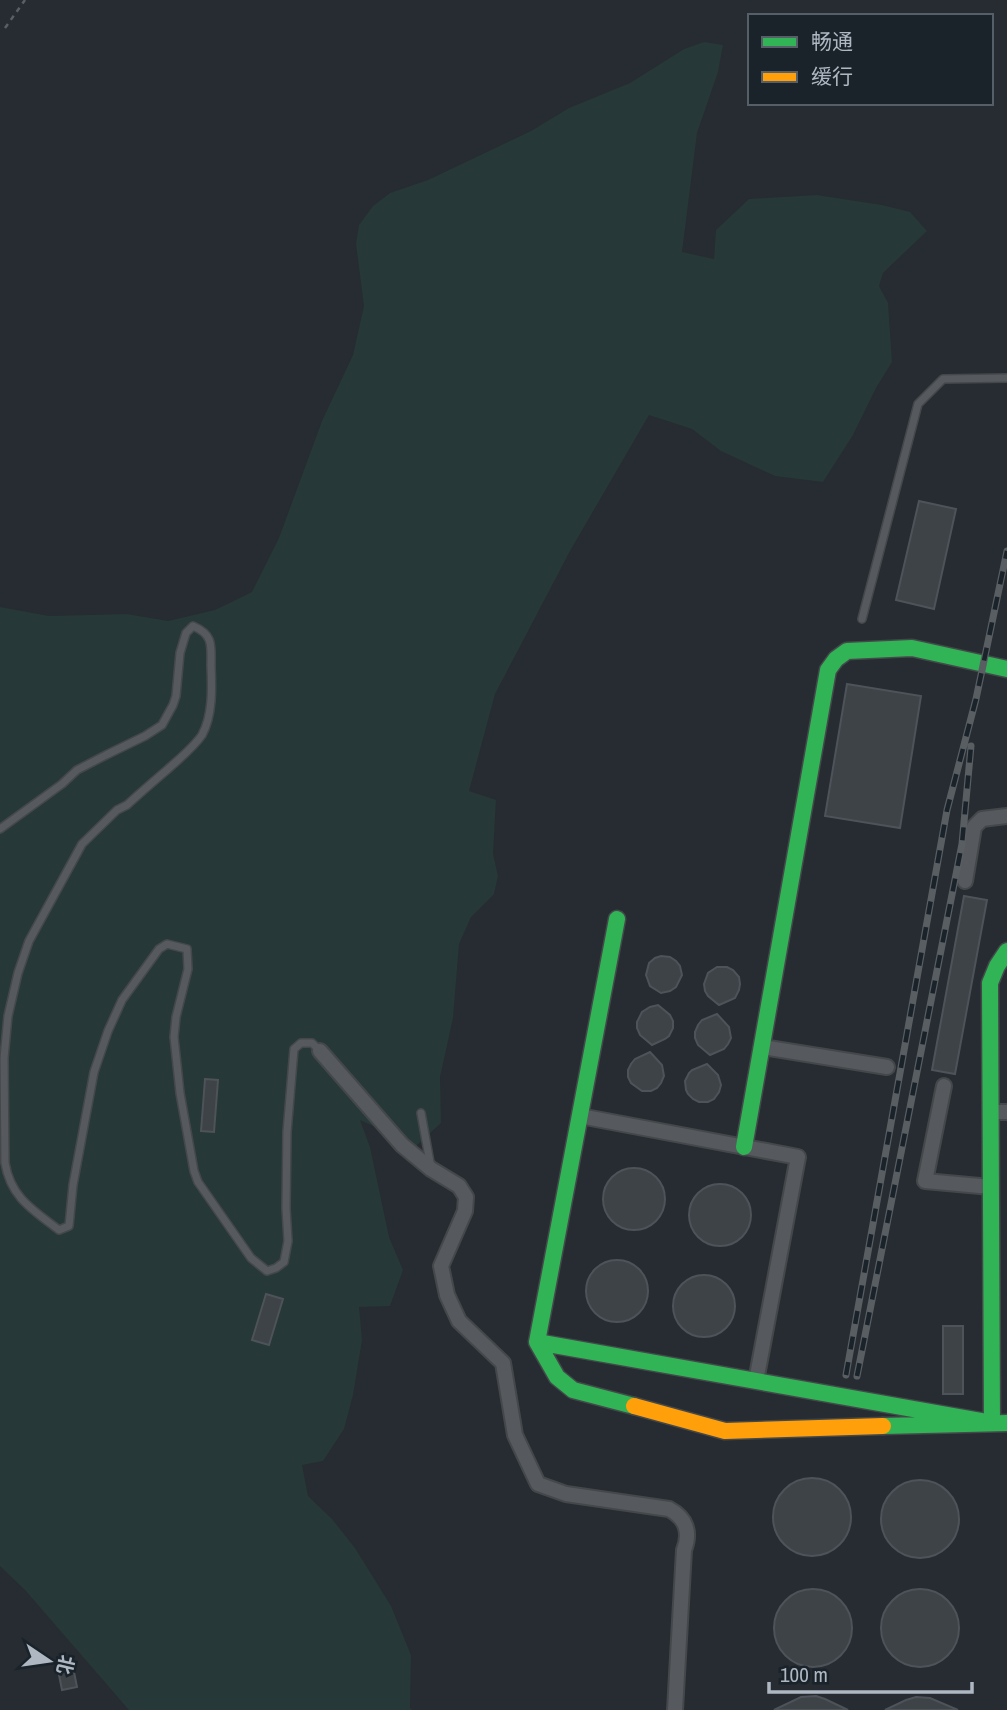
<svg xmlns="http://www.w3.org/2000/svg" width="1007" height="1710" viewBox="0 0 1007 1710" font-family="'Archivo Narrow','Noto Sans SC',sans-serif">
	<style>
		.green { fill: #263837 }
		.building { fill: #3e4348; stroke: #4d5359; stroke-width: 2 }
		.lines { fill: none; stroke-linecap: round; stroke-linejoin: round }
		.lane-casing { stroke: #44484b; stroke-width: 10 }
		.street-casing { stroke: #44484b; stroke-width: 18 }
		.fast-casing { stroke: #44484b; stroke-width: 19 }
		.slow-casing { stroke: #44484b; stroke-width: 19 }
		.path { stroke: #5a5f63; stroke-width: 2.5; stroke-dasharray: 5 5; stroke-linecap: butt }
		.lane { stroke: #565a5f; stroke-width: 7 }
		.street { stroke: #565a5f; stroke-width: 14 }
		.fast { stroke: #30b455; stroke-width: 16 }
		.slow { stroke: #ff9f0a; stroke-width: 16 }
		.rail-casing { stroke: #595e63; stroke-width: 7 }
		.rail { stroke: #1a222a; stroke-width: 4.5; stroke-dasharray: 13; stroke-linecap: butt }
	</style>
	<rect width="100%" height="100%" fill="#262c31"/>
	<path class="green" d="M 704,42 L 723,45 L 718,72 L 697,133 L 682,252 L 714,259 L 716,230 L 749,199 L 817,195 L 882,205 L 910,212 L 927,231 L 883,273 L 879,286 L 888,303 L 892,362 L 876,388 L 853,435 L 823,482 L 775,476 L 721,451 L 692,429 L 649,415 L 570,551 L 495,694 L 469,791 L 496,800 L 493,854 L 498,876 L 494,894 L 471,917 L 459,944 L 453,1018 L 440,1077 L 441,1123 L 416,1146 L 360,1120 L 370,1147 L 389,1237 L 403,1270 L 390,1306 L 359,1307 L 362,1340 L 353,1395 L 344,1429 L 323,1461 L 302,1465 L 308,1496 L 332,1519 L 355,1548 L 391,1606 L 411,1655 L 410,1708 L 412,1710 L 129,1710 L 25,1590 L 0,1566 L 0,607 L 49,616 L 127,614 L 168,621 L 215,610 L 252,592 L 279,538 L 322,421 L 353,355 L 364,306 L 356,244 L 359,225 L 373,206 L 390,193 L 428,180 L 531,131 L 569,108 L 630,83 L 684,49 Z"/>
	<path class="building" d="M 919,501 L 956,509 L 934,609 L 896,600 Z
		M 847,684 L 921,696 L 900,828 L 825,816 Z
		M 964,896 L 987,900 L 955,1074 L 932,1070 Z
		M 661,956 L 670,957 L 676,961 L 680,966 L 682,975 L 676,987 L 670,991 L 661,993 L 650,986 L 646,975 L 649,963 L 655,958 Z
		M 717,967 L 727,967 L 733,970 L 739,977 L 740,984 L 739,990 L 735,998 L 719,1005 L 708,996 L 705,991 L 704,984 L 708,973 Z
		M 658,1005 L 670,1015 L 673,1021 L 673,1028 L 669,1036 L 665,1039 L 652,1045 L 640,1035 L 637,1028 L 637,1022 L 642,1012 L 650,1007 Z
		M 717,1014 L 729,1027 L 731,1038 L 728,1044 L 724,1049 L 710,1055 L 698,1045 L 695,1038 L 695,1032 L 698,1025 L 702,1020 Z
		M 650,1052 L 662,1065 L 664,1076 L 661,1083 L 657,1088 L 651,1091 L 642,1091 L 631,1083 L 628,1077 L 628,1070 L 631,1064 L 635,1059 Z
		M 707,1064 L 718,1075 L 721,1085 L 719,1092 L 714,1099 L 708,1102 L 699,1102 L 693,1099 L 688,1094 L 686,1090 L 685,1081 L 689,1073 L 692,1070 Z
		M 205,1079 L 218,1080 L 214,1132 L 201,1131 Z
		M603 1199a31 31 0 1 1 62 0a31 31 0 1 1-62 0Z
		M689 1215a31 31 0 1 1 62 0a31 31 0 1 1-62 0Z
		M586 1291a31 31 0 1 1 62 0a31 31 0 1 1-62 0Z
		M673 1306a31 31 0 1 1 62 0a31 31 0 1 1-62 0Z
		M 266,1294 L 283,1299 L 269,1345 L 252,1340 Z
		M 943,1326 L 963,1326 L 963,1394 L 943,1394 Z
		M773 1517a39 39 0 1 1 78 0a39 39 0 1 1-78 0Z
		M881 1519a39 39 0 1 1 78 0a39 39 0 1 1-78 0Z
		M881 1628a39 39 0 1 1 78 0a39 39 0 1 1-78 0Z
		M774 1628a39 39 0 1 1 78 0a39 39 0 1 1-78 0Z
		M 73,1667 L 77,1687 L 62,1690 L 58,1670 Z
		M 816,1696 L 825,1699 L 848,1710 L 774,1710 L 801,1697 Z
		M 916,1697 L 930,1698 L 958,1710 L 885,1710 L 906,1700 Z"/>
	<g class="lines">
		<defs>
			<path id="lane" d="M 862,619 L 918,404 L 943,379 L 1007,378
				M 0,829 L 62,784 L 77,770 L 106,755 L 145,736 L 162,725 L 173,705 L 176,696 L 180,653 L 186,633 L 193,626 C 214,635 211,646 211,666 C 212,687 213,715 202,735 C 193,748 179,759 168,769 C 154,781 140,793 127,805 L 117,810 L 82,844 L 29,941 L 18,973 L 8,1016 L 4,1058 L 5,1163 C 11,1198 33,1210 59,1230 L 69,1226 L 73,1185 L 94,1072 L 108,1031 L 122,1000 L 159,949 L 167,944 L 187,949 L 188,969 L 176,1017 L 174,1037 L 180,1093 L 194,1171 L 198,1182 L 251,1258 L 267,1271 L 276,1268 L 284,1262 L 288,1241 L 286,1208 L 287,1132 L 294,1049 L 301,1043 L 312,1043 L 320,1051
				M 421,1113 L 431,1168"/>
			<path id="street" d="M 965,881 L 974,827 L 982,819 L 1007,816
				M 762,1047 L 887,1067
				M 320,1051 L 402,1145 L 431,1169 L 459,1186 L 466,1197 L 465,1211 L 441,1266 L 447,1295 L 459,1321 L 503,1363 L 515,1435 L 538,1484 L 566,1494 L 669,1509 C 686,1518 691,1532 684,1550 L 675,1710
				M 944,1086 L 925,1181 L 991,1187
				M 991,1112 L 1007,1112
				M 580,1116 L 798,1157 L 756,1381"/>
			<path id="fast" d="M 744,1147 L 828,670 L 836,659 L 847,651 L 912,648 L 1007,669
				M 537,1342 L 617,919
				M 634,1406 L 573,1390 L 557,1377 L 537,1342 L 992,1423
				M 992,1423 L 990,983 L 997,966 L 1007,951
				M 883,1426 L 1007,1423"/>
			<path id="slow" d="M 634,1406 L 725,1431 L 883,1426"/>
		</defs>
		<use href="#lane" class="lane-casing"/>
		<use href="#street" class="street-casing"/>
		<use href="#fast" class="fast-casing"/>
		<use href="#slow" class="slow-casing"/>
		<path class="path" d="M 5,28 L 25,0"/>
		<use href="#lane" class="lane"/>
		<use href="#street" class="street"/>
		<use href="#fast" class="fast"/>
		<use href="#slow" class="slow"/>
		<defs>
			<path id="rail" d="M 846,1375 L 947,810 L 976,699 L 1007,551
				M 857,1376 L 962,844 L 971,746"/>
		</defs>
		<use href="#rail" class="rail-casing"/>
		<use href="#rail" class="rail"/>
	</g>
	<rect x="748" y="14" width="245" height="91" fill="#1a222a" stroke="#565e67" stroke-width="2"/>
	<rect x="762" y="37" width="35" height="10" fill="#30b455" stroke="#565e67" stroke-width="2"/>
	<text x="811" y="49" font-size="21" fill="#afb8c2">畅通</text>
	<rect x="762" y="72" width="35" height="10" fill="#ff9f0a" stroke="#565e67" stroke-width="2"/>
	<text x="811" y="84" font-size="21" fill="#afb8c2">缓行</text>
	<g transform="translate(49 1661) rotate(103)" stroke="#1a222a" stroke-width="5" paint-order="stroke">
	<path d="M0-5L12 26L0 18L-12 26Z" fill="#afb8c2"/>
	<text y="-10" font-size="19" font-weight="bold" text-anchor="middle" fill="#afb8c2">北</text>
	</g>
	<path d="M769 1682v10h203v-10" fill="none" stroke="#afb8c2" stroke-width="3.5"/>
	<text x="780" y="1682" font-size="21" fill="#afb8c2" stroke="#1a222a" stroke-width="5" paint-order="stroke">100 m</text>
</svg>
